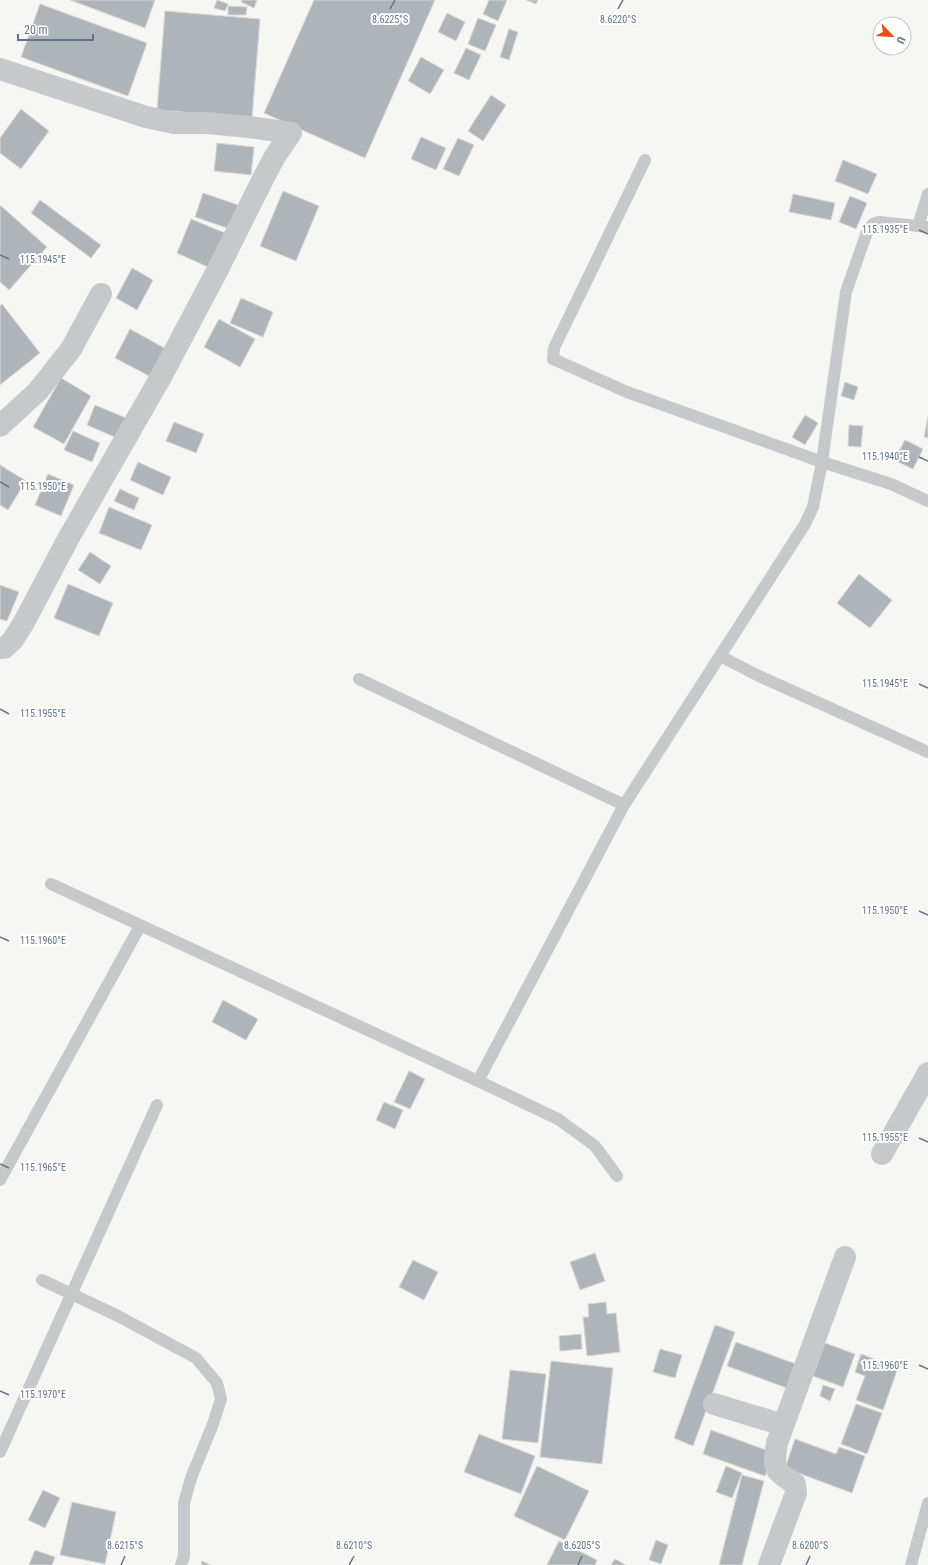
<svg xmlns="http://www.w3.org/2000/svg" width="928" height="1565" viewBox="0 0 928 1565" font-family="'Roboto Condensed',sans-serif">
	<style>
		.building { fill: #adb5bb; stroke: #d7d7d5 }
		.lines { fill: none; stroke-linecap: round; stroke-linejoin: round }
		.service { stroke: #c5c9cc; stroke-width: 12 }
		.minor { stroke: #c5c9cc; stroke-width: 22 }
		.ticks { fill: none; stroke: #627586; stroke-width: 1.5 }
		.ticks-label { font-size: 10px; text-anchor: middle; fill: #627586; stroke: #fff; stroke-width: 4; stroke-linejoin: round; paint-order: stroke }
	</style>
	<rect width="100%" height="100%" fill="#f6f6f2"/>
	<path class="building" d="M 70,0 L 155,0 L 145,28 Z
		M 217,0 L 228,4 L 225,11 L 214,8 Z
		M 242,0 L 257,0 L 254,8 L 241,2 Z
		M 314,0 L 435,0 L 365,158 L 264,113 Z
		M 489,0 L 507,0 L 498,21 L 483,14 Z
		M 526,0 L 538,0 L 536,4 Z
		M 40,4 L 147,43 L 128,96 L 21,57 Z
		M 228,6 L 247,7 L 246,15 L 228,15 Z
		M 165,11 L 260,19 L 252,118 L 157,110 Z
		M 447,13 L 465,22 L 456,41 L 438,32 Z
		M 478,18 L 496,25 L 485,51 L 468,44 Z
		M 509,29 L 518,32 L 509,60 L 500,57 Z
		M 466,48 L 481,55 L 469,80 L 454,73 Z
		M 421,57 L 444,70 L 430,94 L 408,81 Z
		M 491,95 L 506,105 L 483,141 L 468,131 Z
		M 21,109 L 49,131 L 21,169 L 0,153 L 0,138 Z
		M 421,137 L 446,148 L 436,170 L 411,159 Z
		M 458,138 L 474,145 L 459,176 L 443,169 Z
		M 217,143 L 254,147 L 251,175 L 214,171 Z
		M 843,160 L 877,174 L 868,194 L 835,181 Z
		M 283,191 L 319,206 L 296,261 L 260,246 Z
		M 203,193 L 238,205 L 230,229 L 195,217 Z
		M 793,194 L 835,203 L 831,220 L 789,212 Z
		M 850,196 L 867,203 L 856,229 L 839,222 Z
		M 40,200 L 101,245 L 91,258 L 31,213 Z
		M 0,205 L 47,247 L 9,290 L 0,282 Z
		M 191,219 L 225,233 L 210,268 L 177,253 Z
		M 132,268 L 153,280 L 137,310 L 116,298 Z
		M 241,298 L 273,312 L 263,337 L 230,323 Z
		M 2,304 L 40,353 L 0,385 L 0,306 Z
		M 219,319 L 255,339 L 240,367 L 204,347 Z
		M 130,329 L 168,350 L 153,378 L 115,358 Z
		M 61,378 L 91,396 L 64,444 L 33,427 Z
		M 845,382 L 858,387 L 854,400 L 841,396 Z
		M 95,405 L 126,418 L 117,438 L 87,425 Z
		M 805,415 L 818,423 L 805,445 L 792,437 Z
		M 928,416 L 928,438 L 924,437 Z
		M 174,422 L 204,434 L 196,453 L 166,441 Z
		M 849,425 L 863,426 L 861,447 L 848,446 Z
		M 73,431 L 100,443 L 92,462 L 64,450 Z
		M 905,440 L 923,449 L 913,469 L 894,460 Z
		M 138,462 L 171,477 L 163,495 L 130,480 Z
		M 0,465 L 26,481 L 8,510 L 0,505 Z
		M 48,474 L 74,485 L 61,516 L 35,505 Z
		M 120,489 L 139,498 L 134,510 L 114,501 Z
		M 109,507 L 152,525 L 141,550 L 99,533 Z
		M 90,552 L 111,566 L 100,584 L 78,570 Z
		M 859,574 L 892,600 L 870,628 L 837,603 Z
		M 68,584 L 113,603 L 99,636 L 54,618 Z
		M 0,585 L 19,592 L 7,621 L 0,619 Z
		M 223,1000 L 258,1019 L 246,1040 L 212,1022 Z
		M 409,1071 L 425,1079 L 410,1109 L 394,1102 Z
		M 384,1102 L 403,1110 L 395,1129 L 376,1120 Z
		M 595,1253 L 605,1281 L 580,1290 L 570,1262 Z
		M 413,1260 L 438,1272 L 424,1300 L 399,1287 Z
		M 606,1302 L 607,1314 L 616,1313 L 620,1352 L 587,1356 L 583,1317 L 589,1317 L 588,1304 Z
		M 715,1325 L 735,1332 L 693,1446 L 674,1438 Z
		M 581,1334 L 582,1349 L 560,1351 L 559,1336 Z
		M 736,1342 L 804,1367 L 795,1391 L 727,1366 Z
		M 825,1343 L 855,1354 L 843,1387 L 813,1376 Z
		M 660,1349 L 682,1355 L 675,1378 L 653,1372 Z
		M 861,1354 L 898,1368 L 883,1410 L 856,1400 L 865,1376 L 855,1372 Z
		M 551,1361 L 613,1368 L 602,1464 L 540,1457 Z
		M 510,1370 L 546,1374 L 538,1443 L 502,1439 Z
		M 823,1385 L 835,1389 L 830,1401 L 820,1396 Z
		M 856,1404 L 882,1413 L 867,1454 L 841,1444 Z
		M 711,1430 L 774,1453 L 765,1476 L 703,1454 Z
		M 479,1434 L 535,1456 L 521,1494 L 464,1472 Z
		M 795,1439 L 836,1454 L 839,1447 L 865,1456 L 852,1493 L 785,1468 Z
		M 537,1466 L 589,1491 L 565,1540 L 514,1516 Z
		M 726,1466 L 742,1473 L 732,1498 L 716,1492 Z
		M 742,1475 L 764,1481 L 742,1565 L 719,1565 Z
		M 43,1490 L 60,1498 L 45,1528 L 28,1520 Z
		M 72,1502 L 116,1512 L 105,1564 L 60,1555 Z
		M 656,1540 L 668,1545 L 661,1564 L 649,1560 Z
		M 559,1541 L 597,1560 L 595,1565 L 547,1565 Z
		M 35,1550 L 55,1557 L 52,1565 L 29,1565 Z
		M 615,1559 L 626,1565 L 611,1565 Z
		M 202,1561 L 211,1565 L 201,1565 Z"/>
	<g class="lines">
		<path class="service" d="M 645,160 L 554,348 L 553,359 L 627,392 L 822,462 L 891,484 L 928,501
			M 918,226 L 928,194
			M 720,656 L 759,676 L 928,752
			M 359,679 L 624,805
			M 51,884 L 478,1081 L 624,805 L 805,524 L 813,507 L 822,462 L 846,292 L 868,229 L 873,224 L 879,222 L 928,227
			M 478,1081 L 558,1119 L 595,1146 L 617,1176
			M 0,1180 L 140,926
			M 42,1280 L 118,1316 L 196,1358 L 217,1383 L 221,1399 L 213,1424 L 191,1478 L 184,1503 L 184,1556 L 181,1565
			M 0,1452 L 157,1105
			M 911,1565 L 928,1503"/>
		<path class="minor" d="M 0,69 L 146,117 L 174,123 L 207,123 L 249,127 L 291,133 L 274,158 L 265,175 L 217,271 L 162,375 L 68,539 L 23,624 L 12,641 L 4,648 L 0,648
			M 0,426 L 38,391 L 71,349 L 101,294
			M 882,1154 L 928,1073
			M 714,1404 L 783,1425
			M 769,1565 L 796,1493 L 795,1484 C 790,1480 783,1477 779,1472 C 772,1465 776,1452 777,1443 L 845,1257"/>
	</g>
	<path class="ticks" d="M 390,9 L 395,0M 618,9 L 623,0M 919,230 L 928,234M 0,255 L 9,259M 919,457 L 928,461M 0,482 L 9,487M 919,684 L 928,688M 0,709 L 9,714M 919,911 L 928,915M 0,937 L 9,941M 919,1138 L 928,1142M 0,1164 L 9,1168M 919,1365 L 928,1369M 0,1391 L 9,1395M 121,1565 L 125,1556M 349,1565 L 354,1556M 578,1565 L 582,1556M 806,1565 L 810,1556"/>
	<g class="ticks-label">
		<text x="390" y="23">8.6225°S</text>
		<text x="618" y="23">8.6220°S</text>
		<text x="885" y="233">115.1935°E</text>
		<text x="43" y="263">115.1945°E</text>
		<text x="885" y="460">115.1940°E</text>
		<text x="43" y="490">115.1950°E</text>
		<text x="885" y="687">115.1945°E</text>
		<text x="43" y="717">115.1955°E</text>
		<text x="885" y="914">115.1950°E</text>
		<text x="43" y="944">115.1960°E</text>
		<text x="885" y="1141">115.1955°E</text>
		<text x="43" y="1171">115.1965°E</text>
		<text x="885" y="1369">115.1960°E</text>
		<text x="43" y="1398">115.1970°E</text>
		<text x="125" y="1549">8.6215°S</text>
		<text x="354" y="1549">8.6210°S</text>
		<text x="582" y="1549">8.6205°S</text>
		<text x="810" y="1549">8.6200°S</text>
	</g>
	<g transform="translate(892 36) rotate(115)"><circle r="19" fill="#ffffff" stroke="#c0c8cf"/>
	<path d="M0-3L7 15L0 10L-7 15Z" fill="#f14c17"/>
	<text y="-6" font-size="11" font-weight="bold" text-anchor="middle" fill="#627586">U</text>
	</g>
	<path d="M18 34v6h75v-6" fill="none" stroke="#627586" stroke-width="2"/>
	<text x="24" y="34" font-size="12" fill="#627586" stroke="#ffffff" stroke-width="3" paint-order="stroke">20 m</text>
</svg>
